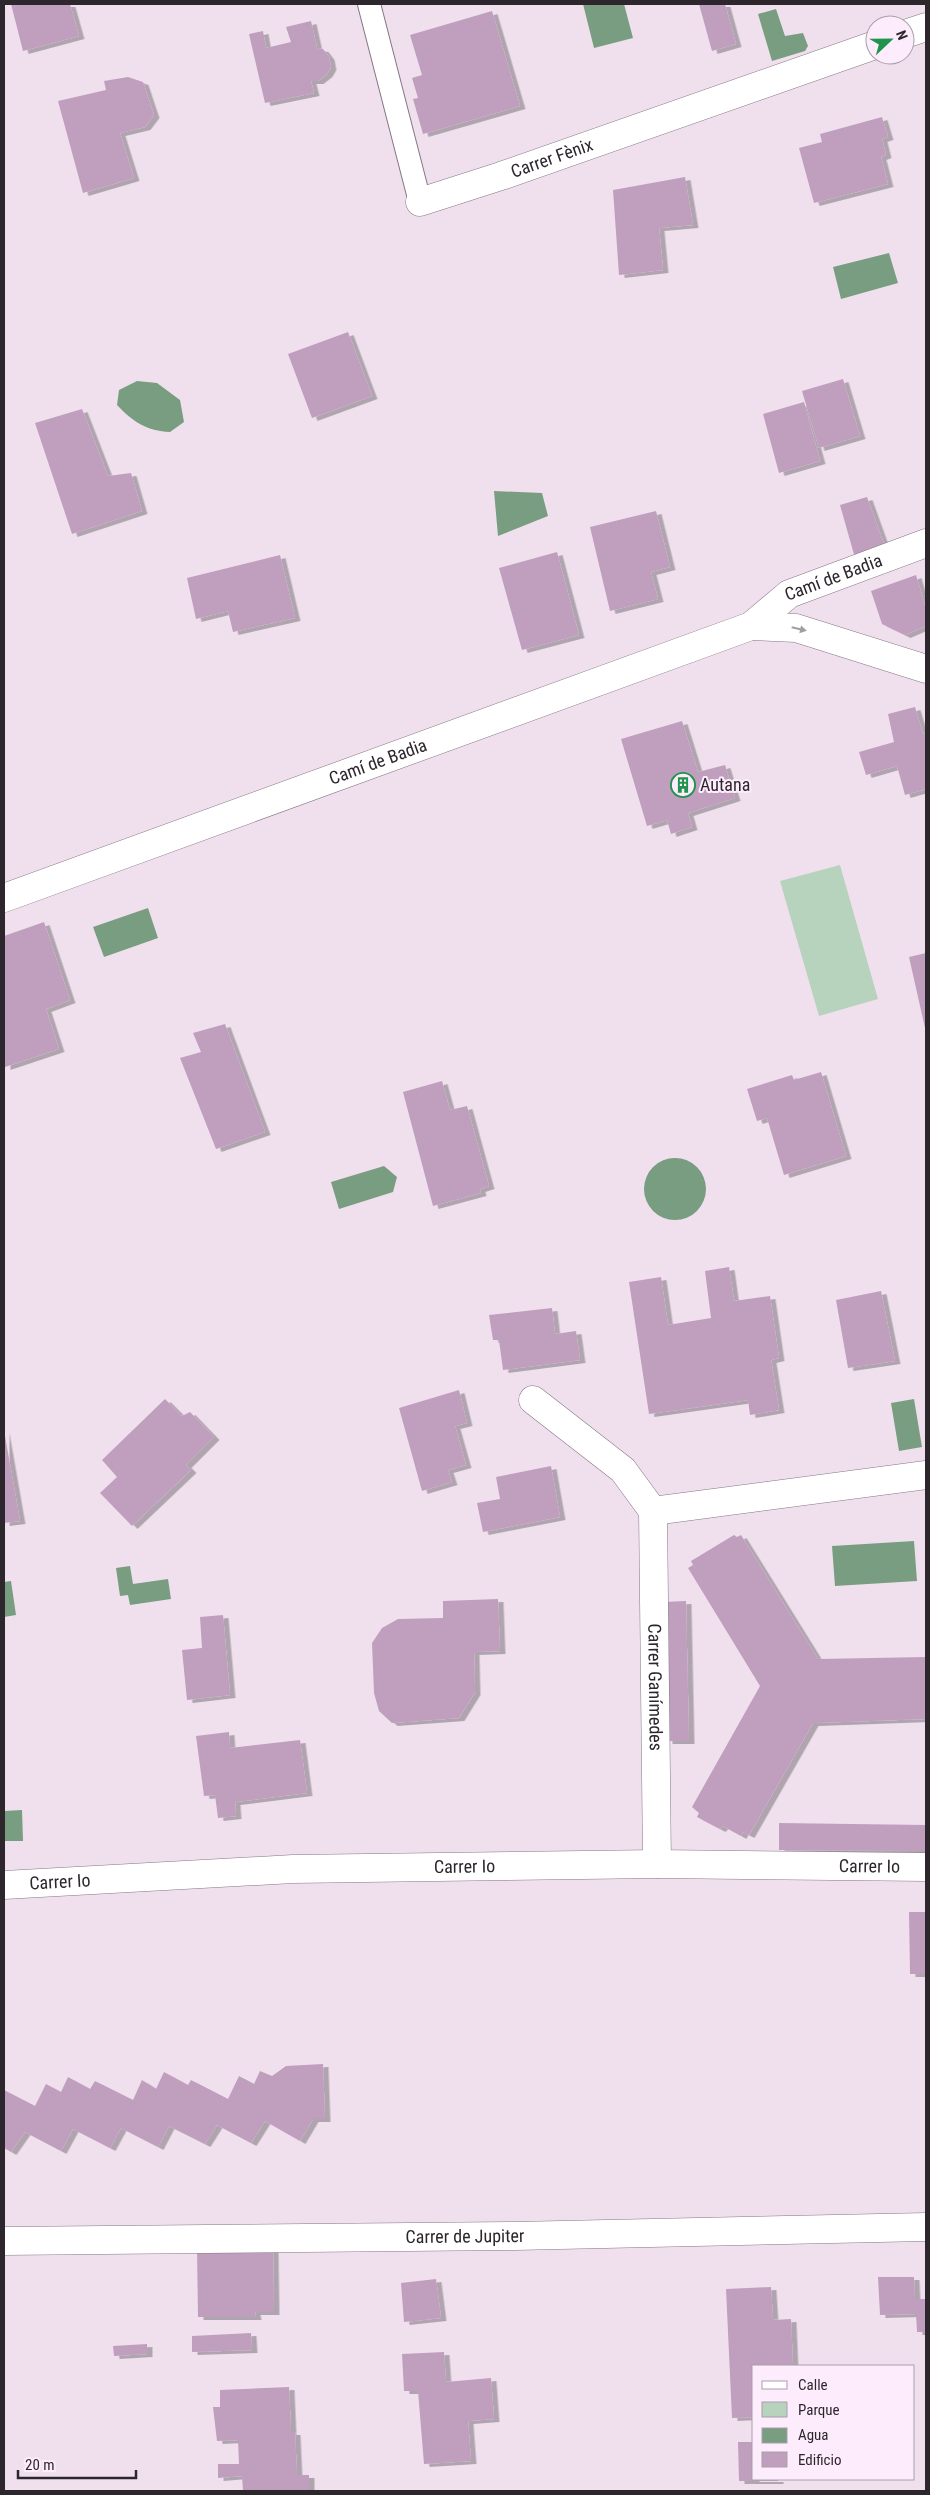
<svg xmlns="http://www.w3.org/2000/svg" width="930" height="2495" viewBox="0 0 930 2495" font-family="'Roboto Condensed',sans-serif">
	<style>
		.green { fill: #b7d2bd }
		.water { fill: #799d81 }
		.building { fill: #c09fbe; filter: url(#shadow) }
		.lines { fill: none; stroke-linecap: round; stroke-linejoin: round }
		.lane-casing { stroke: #857784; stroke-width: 24 }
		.street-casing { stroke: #857784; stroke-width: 29 }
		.lane { stroke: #fff; stroke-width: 22 }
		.street { stroke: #fff; stroke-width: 28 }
		.oneway { fill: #a09ea0 }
		.labels { text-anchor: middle; stroke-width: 4; stroke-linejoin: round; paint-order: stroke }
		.street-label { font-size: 18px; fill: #2d272d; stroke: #fdedfc }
		.poi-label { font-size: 18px; fill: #2d272d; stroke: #fdedfc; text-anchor: start }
	</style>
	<defs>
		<filter id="shadow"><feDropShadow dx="5.5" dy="3" stdDeviation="0" flood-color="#0004"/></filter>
	</defs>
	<rect width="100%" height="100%" fill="#f0e0ee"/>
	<path class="green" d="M 840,865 L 878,999 L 819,1016 L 780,881 Z"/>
	<path class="water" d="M 583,4 L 624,4 L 633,38 L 594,48 Z
		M 776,9 L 785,36 L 803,33 L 808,46 L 805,51 L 772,61 L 758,14 Z
		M 889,253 L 898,283 L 841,299 L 833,267 Z
		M 137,381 L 157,383 L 180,400 L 184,422 L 170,432 C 147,431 133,422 117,405 L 119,390 Z
		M 494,491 L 542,493 L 548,516 L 498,536 Z
		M 148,908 L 158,938 L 104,957 L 93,927 Z
		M644 1189a31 31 0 1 1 62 0a31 31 0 1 1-62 0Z
		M 384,1166 L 397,1177 L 393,1192 L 339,1209 L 331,1182 Z
		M 914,1399 L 922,1447 L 899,1451 L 891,1403 Z
		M 914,1541 L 917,1581 L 835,1586 L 832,1546 Z
		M 130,1566 L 133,1584 L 168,1579 L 171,1599 L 130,1605 L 128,1595 L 120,1596 L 116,1568 Z
		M 11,1581 L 16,1615 L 4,1617 L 4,1582 Z
		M 22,1810 L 23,1841 L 4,1841 L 4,1811 Z"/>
	<path class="building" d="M 11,4 L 70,4 L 79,36 L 23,51 Z
		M 699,4 L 725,4 L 736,44 L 712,51 Z
		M 492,11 L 520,106 L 423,134 L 413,99 L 418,98 L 412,78 L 422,75 L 410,35 Z
		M 311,21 L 317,48 L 323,49 L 329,57 L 331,67 L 327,74 L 318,81 L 311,81 L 314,93 L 265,103 L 249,34 L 263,31 L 266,48 L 291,42 L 286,27 Z
		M 128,77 L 143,82 L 154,115 L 145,127 L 120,133 L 134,178 L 83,193 L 58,101 L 106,90 L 104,81 Z
		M 882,117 L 888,137 L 882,139 L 886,155 L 881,157 L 888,184 L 814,203 L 799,148 L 822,142 L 820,134 Z
		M 685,177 L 693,225 L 659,228 L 663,270 L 619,275 L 613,190 Z
		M 348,332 L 372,396 L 312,418 L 288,354 Z
		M 843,379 L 860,436 L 819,448 L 802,391 Z
		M 804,402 L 820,461 L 779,473 L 763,414 Z
		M 82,409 L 108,476 L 131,473 L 142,511 L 72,534 L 35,423 Z
		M 867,497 L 885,547 L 855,558 L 840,505 Z
		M 656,511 L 670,567 L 651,572 L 658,599 L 610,611 L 590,527 Z
		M 557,552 L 579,635 L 522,650 L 499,568 Z
		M 280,555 L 295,618 L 233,632 L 228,611 L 196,619 L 187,578 Z
		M 916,575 L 926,609 L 926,626 L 905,635 L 882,624 L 871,591 Z
		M 915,707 L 923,734 L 926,733 L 926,789 L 905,795 L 897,766 L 866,775 L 859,752 L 894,742 L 888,714 Z
		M 682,721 L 698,772 L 725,765 L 735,798 L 688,813 L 692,827 L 671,834 L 667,820 L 647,826 L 621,739 Z
		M 44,922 L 70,1000 L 46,1009 L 59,1049 L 5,1067 L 4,936 Z
		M 926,953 L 926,1028 L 925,1028 L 909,957 Z
		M 225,1024 L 265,1132 L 216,1149 L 180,1058 L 201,1052 L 193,1033 Z
		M 821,1072 L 846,1156 L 784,1175 L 767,1118 L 757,1121 L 747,1089 L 792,1075 L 794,1080 Z
		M 442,1081 L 450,1110 L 467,1106 L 489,1186 L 480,1189 L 481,1193 L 433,1206 L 403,1092 Z
		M 729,1267 L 734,1301 L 770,1296 L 779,1358 L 771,1360 L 779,1410 L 750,1415 L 748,1400 L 649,1414 L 629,1282 L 661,1277 L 668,1325 L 711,1318 L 705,1271 Z
		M 881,1291 L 895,1361 L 848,1368 L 836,1300 Z
		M 552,1308 L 555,1334 L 576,1331 L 580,1360 L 503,1370 L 499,1340 L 493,1340 L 489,1315 Z
		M 459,1390 L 467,1423 L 455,1426 L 466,1465 L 448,1470 L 452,1482 L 422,1491 L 399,1408 Z
		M 165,1399 L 182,1416 L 190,1412 L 214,1437 L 186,1465 L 191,1470 L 132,1526 L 100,1493 L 117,1477 L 102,1460 Z
		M 4,1430 L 20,1521 L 4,1523 Z
		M 551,1466 L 560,1517 L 483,1532 L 477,1503 L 500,1499 L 496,1477 Z
		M 734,1535 L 737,1537 L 741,1535 L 818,1659 L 926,1657 L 926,1719 L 813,1723 L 749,1835 L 743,1832 L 741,1836 L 723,1826 L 720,1829 L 697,1817 L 699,1813 L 692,1807 L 760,1686 L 688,1568 L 693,1565 L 691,1561 Z
		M 498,1599 L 500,1651 L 474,1652 L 475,1692 L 459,1718 L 392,1723 L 379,1711 L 374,1693 L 372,1643 L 382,1628 L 398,1619 L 443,1618 L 443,1601 Z
		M 686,1601 L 689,1741 L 667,1741 L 664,1602 Z
		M 223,1615 L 230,1695 L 187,1700 L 182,1650 L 202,1648 L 200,1617 Z
		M 229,1732 L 230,1748 L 300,1740 L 307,1793 L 235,1802 L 236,1816 L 218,1818 L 215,1795 L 204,1796 L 196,1736 Z
		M 779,1823 L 926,1825 L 926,1851 L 779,1850 Z
		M 909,1912 L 926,1912 L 926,1974 L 910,1974 Z
		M 323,2064 L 325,2119 L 313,2119 L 300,2141 L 265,2121 L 251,2143 L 217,2125 L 205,2144 L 169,2126 L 158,2147 L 121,2128 L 110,2148 L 73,2129 L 61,2151 L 25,2132 L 11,2152 L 4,2148 L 4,2090 L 35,2106 L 46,2084 L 61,2092 L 68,2077 L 90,2089 L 95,2081 L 133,2100 L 142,2080 L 156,2089 L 164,2072 L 188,2085 L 191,2080 L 228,2099 L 239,2076 L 254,2084 L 260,2071 L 272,2076 L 286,2066 Z
		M 197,2246 L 273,2248 L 274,2312 L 255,2312 L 256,2317 L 198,2317 Z
		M 878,2277 L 914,2277 L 915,2299 L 926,2299 L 926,2332 L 917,2332 L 916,2314 L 880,2315 Z
		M 436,2279 L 441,2318 L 404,2322 L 401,2283 Z
		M 771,2287 L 773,2320 L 791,2319 L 793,2366 L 754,2366 L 754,2417 L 732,2418 L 726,2289 Z
		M 251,2333 L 252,2350 L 192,2352 L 192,2336 Z
		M 147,2344 L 147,2354 L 114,2356 L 113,2346 Z
		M 444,2352 L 446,2382 L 491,2378 L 494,2419 L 468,2421 L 471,2461 L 424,2464 L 418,2391 L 404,2391 L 402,2354 Z
		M 289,2387 L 291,2432 L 295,2432 L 297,2475 L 309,2475 L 309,2491 L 243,2491 L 242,2476 L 218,2478 L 218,2464 L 239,2464 L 238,2440 L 217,2441 L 213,2407 L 220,2407 L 220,2390 Z
		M 738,2442 L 754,2442 L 754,2479 L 778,2479 L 778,2481 L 739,2481 Z"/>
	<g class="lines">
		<defs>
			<path id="lane" d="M 369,4 L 420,202"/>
			<g id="street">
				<path d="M 905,34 L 926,27"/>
				<path id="s1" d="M 420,202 L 501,176 L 875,45"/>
				<path d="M 751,626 L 796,628 L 926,669"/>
				<path id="s2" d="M 4,898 L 751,626 L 789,594 L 926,543"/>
				<path id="s3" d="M 533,1400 L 623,1470 L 653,1511 L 657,1864"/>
				<path d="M 653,1511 L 926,1475"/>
				<path id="s4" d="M 4,1885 L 293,1869 L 657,1864 L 926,1867"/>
				<path id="s5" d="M 4,2241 L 515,2236 L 926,2227"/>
			</g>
		</defs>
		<use href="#lane" class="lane-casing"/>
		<use href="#street" class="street-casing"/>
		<use href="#lane" class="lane"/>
		<use href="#street" class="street"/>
	</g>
	<defs><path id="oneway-solid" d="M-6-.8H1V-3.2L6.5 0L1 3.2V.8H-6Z" transform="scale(1.25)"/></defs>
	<use class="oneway" href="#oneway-solid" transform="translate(799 629) rotate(13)"/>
	<defs>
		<symbol id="building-ring" viewBox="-11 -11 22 22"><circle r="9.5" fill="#fdedfc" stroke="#20934d" stroke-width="1.5"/><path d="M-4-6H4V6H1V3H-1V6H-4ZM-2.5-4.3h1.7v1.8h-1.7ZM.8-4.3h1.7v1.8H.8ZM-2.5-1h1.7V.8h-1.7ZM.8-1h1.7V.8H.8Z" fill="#20934d"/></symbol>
	</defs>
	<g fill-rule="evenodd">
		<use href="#building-ring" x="669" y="771" width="28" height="28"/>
	</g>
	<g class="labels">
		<g class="street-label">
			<text dy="6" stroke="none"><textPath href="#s1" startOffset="139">Carrer Fènix</textPath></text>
			<text dy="6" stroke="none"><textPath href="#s2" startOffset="892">Camí de Badia</textPath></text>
			<text dy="6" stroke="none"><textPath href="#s2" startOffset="398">Camí de Badia</textPath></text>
			<text dy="6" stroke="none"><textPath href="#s3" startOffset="341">Carrer Ganímedes</textPath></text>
			<text dy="6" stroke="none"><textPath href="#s4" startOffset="866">Carrer Io</textPath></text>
			<text dy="6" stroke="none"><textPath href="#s4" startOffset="461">Carrer Io</textPath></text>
			<text dy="6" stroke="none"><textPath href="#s4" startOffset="56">Carrer Io</textPath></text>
			<text dy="6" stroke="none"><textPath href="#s5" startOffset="461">Carrer de Jupiter</textPath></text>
		</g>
		<g class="poi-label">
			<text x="700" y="791">Autana</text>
		</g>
	</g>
	<rect width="930" height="2495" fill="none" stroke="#2d272d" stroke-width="10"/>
	<rect x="752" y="2365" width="162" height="115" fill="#fdedfc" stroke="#aa9ea9"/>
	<rect x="762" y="2381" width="25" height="8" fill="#ffffff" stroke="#aa9ea9"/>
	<text x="798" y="2390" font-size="15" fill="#2d272d">Calle</text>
	<rect x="762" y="2402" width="25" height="15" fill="#b7d2bd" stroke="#aa9ea9"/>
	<text x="798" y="2415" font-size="15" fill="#2d272d">Parque</text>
	<rect x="762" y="2428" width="25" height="15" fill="#799d81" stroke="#aa9ea9"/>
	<text x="798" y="2440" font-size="15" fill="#2d272d">Agua</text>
	<rect x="762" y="2452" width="25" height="15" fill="#c09fbe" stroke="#aa9ea9"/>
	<text x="798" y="2465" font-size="15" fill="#2d272d">Edificio</text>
	<g transform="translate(890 40) rotate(68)"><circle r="24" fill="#fdedfc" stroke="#aa9ea9"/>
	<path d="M0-4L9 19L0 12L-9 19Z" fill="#20934d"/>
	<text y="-8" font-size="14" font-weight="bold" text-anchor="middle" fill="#2d272d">N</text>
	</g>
	<path d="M18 2470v8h118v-8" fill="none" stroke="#2d272d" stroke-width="2.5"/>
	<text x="25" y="2470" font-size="15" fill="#2d272d" stroke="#fdedfc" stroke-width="4" paint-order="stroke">20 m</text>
</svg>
